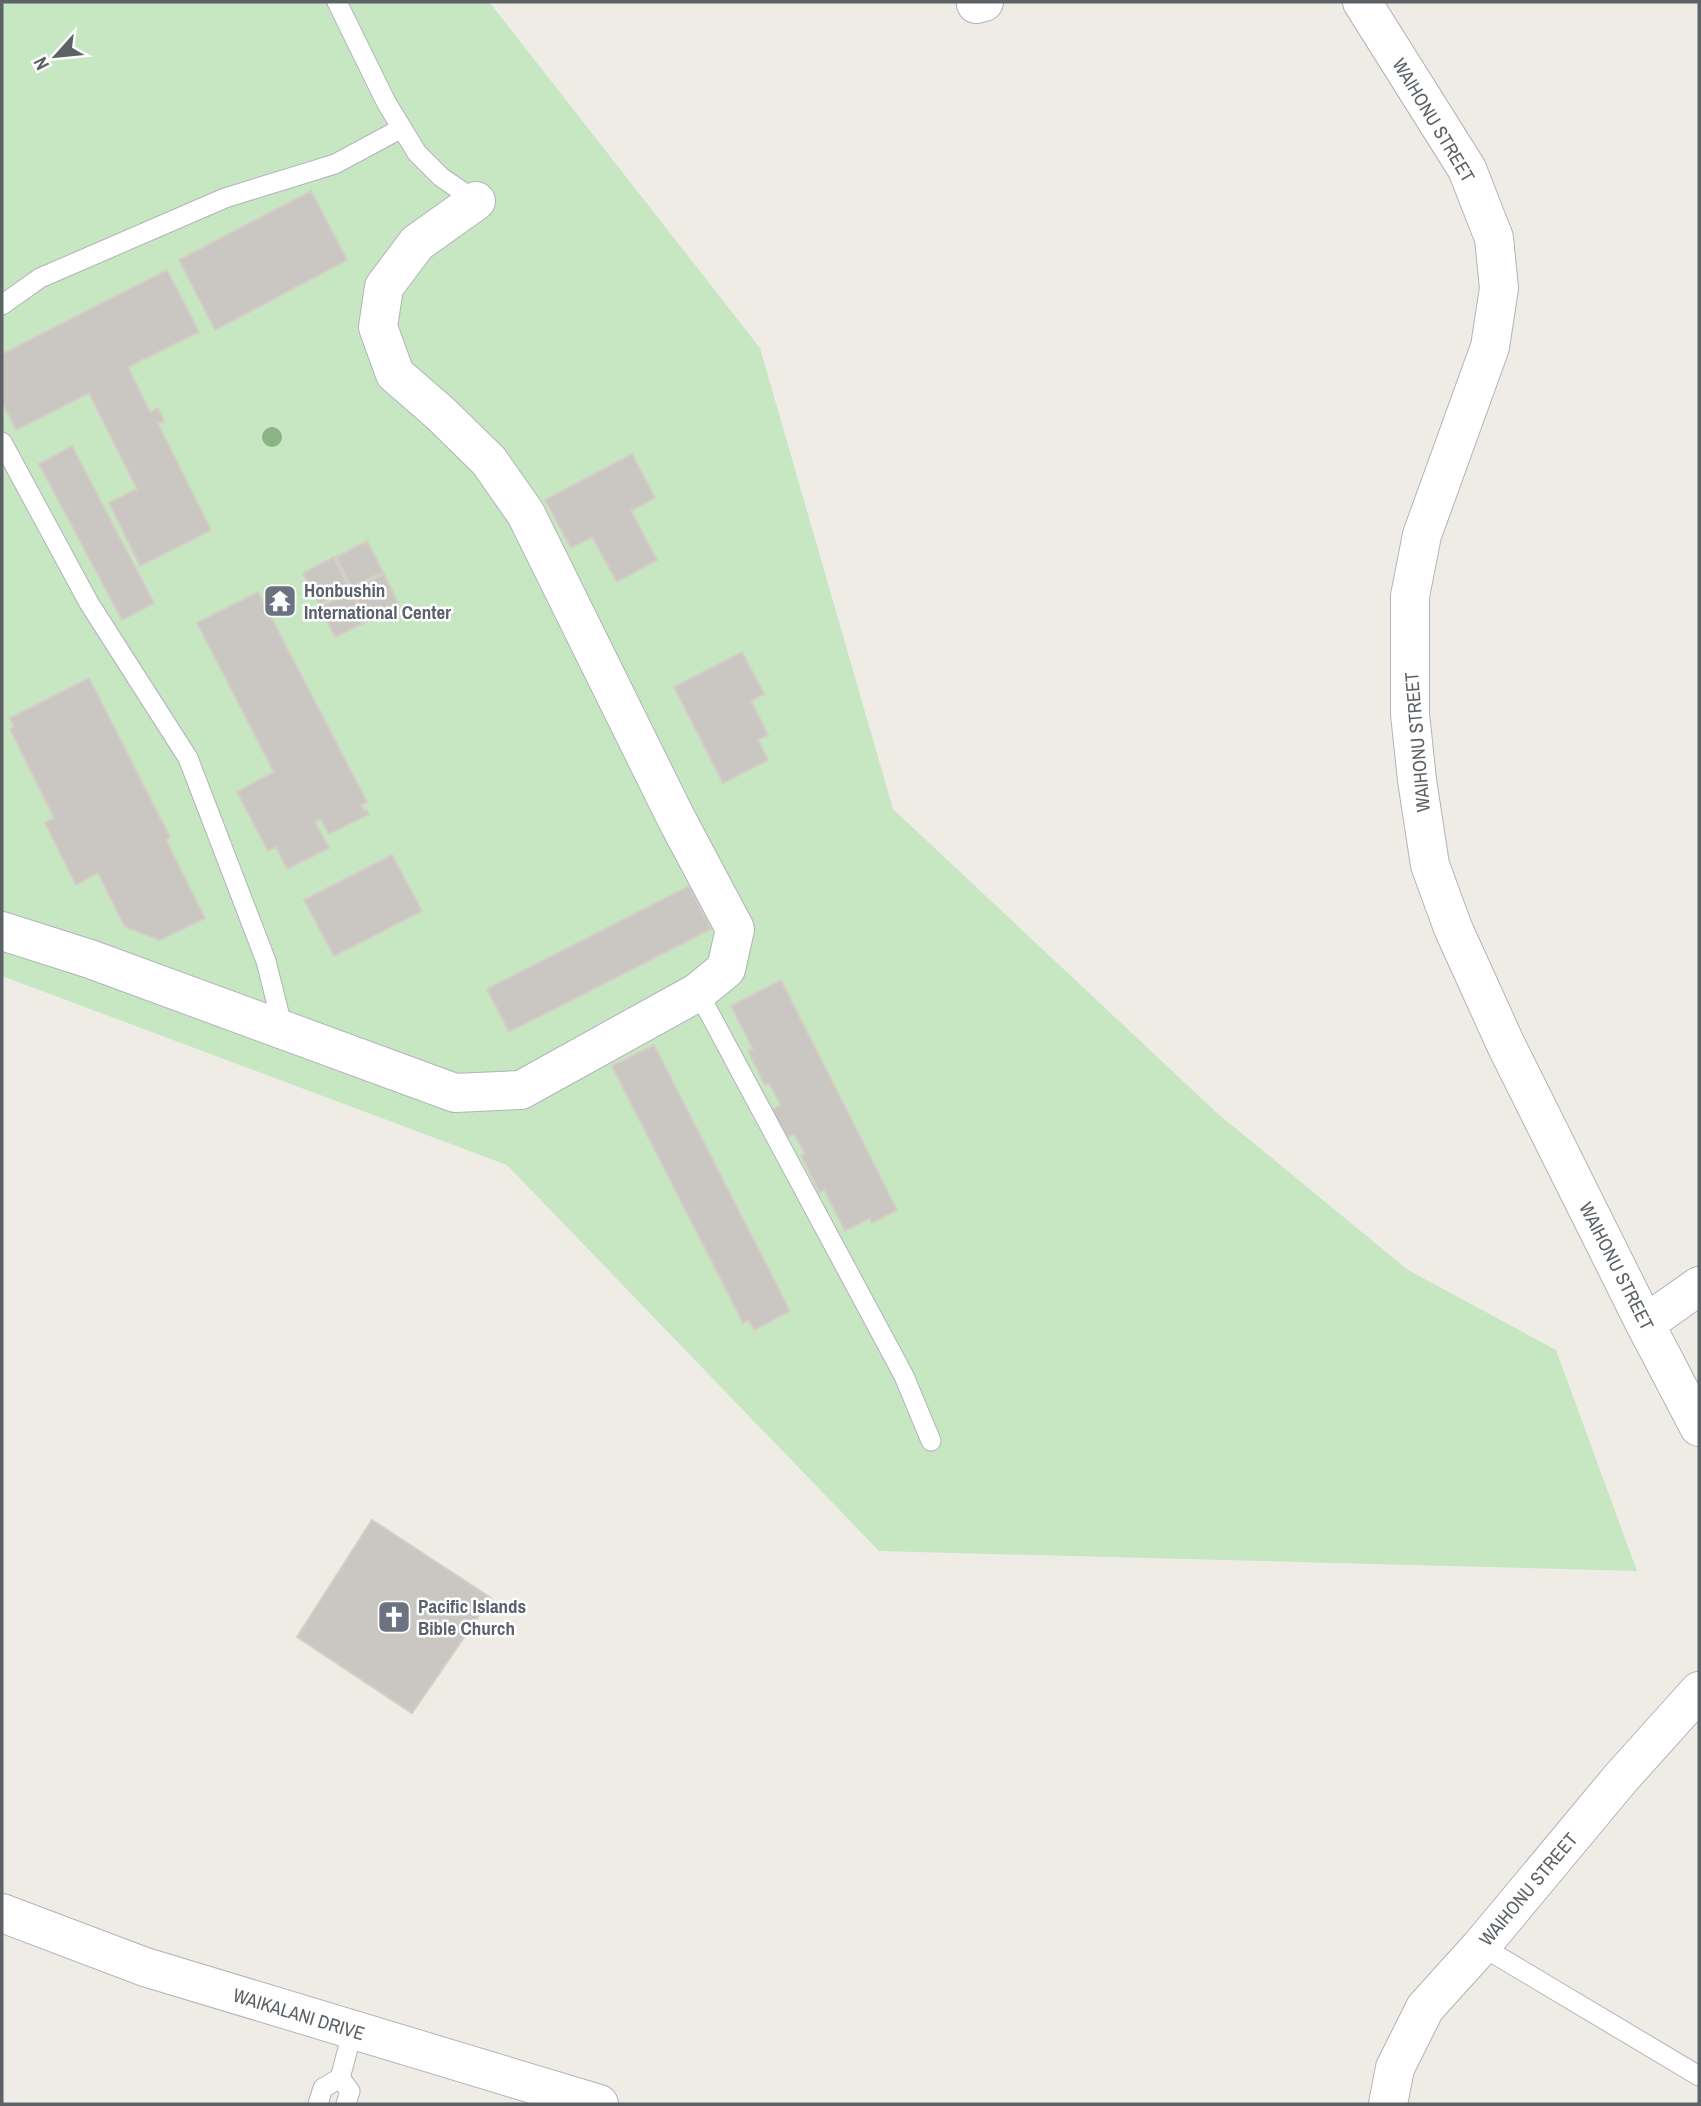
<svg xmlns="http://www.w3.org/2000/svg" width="1701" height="2106" viewBox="0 0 1701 2106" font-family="'Archivo Narrow',sans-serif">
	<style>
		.green { fill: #c6e7c2 }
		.building { fill: #cac7c3; stroke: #d4cec4; stroke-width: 2 }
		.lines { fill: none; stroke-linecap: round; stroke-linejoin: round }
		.lane-casing { stroke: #b1b4b8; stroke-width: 21 }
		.street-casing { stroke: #b1b4b8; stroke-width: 40 }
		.lane { stroke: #fff; stroke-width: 19 }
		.street { stroke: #fff; stroke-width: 38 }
		.tree { fill: #8bb385 }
		.labels { text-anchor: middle; stroke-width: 5; stroke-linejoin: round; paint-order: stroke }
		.street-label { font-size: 19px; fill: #5d6266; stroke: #fff }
		.worship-label { font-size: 19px; font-weight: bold; fill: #5b616d; stroke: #fff; text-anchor: start }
	</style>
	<rect width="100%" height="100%" fill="#efece6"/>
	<path class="green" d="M 2,2 L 490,3 L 760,348 L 893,809 L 1217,1113 L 1408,1270 L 1556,1350 L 1637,1571 L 879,1551 L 507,1165 L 2,976 Z"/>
	<path class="building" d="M 311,191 L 347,260 L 215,330 L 179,260 Z
		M 167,270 L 199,332 L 128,367 L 150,412 L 158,408 L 164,421 L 158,424 L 211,530 L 140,566 L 109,503 L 137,489 L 89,393 L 16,430 L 2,402 L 2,354 Z
		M 72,446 L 154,603 L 122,620 L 39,464 Z
		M 632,454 L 655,498 L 631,511 L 657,560 L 617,582 L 592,537 L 571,548 L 545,500 Z
		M 367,541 L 383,572 L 351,587 L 336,557 Z
		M 334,557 L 349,588 L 319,604 L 303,573 Z
		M 384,574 L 399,605 L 368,620 L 352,590 Z
		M 351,591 L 366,622 L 335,637 L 320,607 Z
		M 258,592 L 367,802 L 361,805 L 364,811 L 366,809 L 369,814 L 329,834 L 321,819 L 315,822 L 329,848 L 287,869 L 276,847 L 268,851 L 237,792 L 274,772 L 197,623 Z
		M 742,652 L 764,694 L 751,701 L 768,735 L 758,740 L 768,760 L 723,783 L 674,687 Z
		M 89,678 L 170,837 L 166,840 L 205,918 L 160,940 L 125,927 L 98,873 L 76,885 L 45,823 L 54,818 L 10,729 L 14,727 L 10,718 Z
		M 392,855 L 422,911 L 334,956 L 304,900 Z
		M 689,886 L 711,929 L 509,1032 L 487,989 Z
		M 781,980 L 897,1210 L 872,1223 L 870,1218 L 845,1231 L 824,1190 L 819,1192 L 801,1155 L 805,1153 L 794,1134 L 783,1139 L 769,1111 L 781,1105 L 769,1083 L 765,1085 L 748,1051 L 753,1049 L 731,1006 Z
		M 654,1045 L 790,1311 L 754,1330 L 749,1320 L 743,1323 L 612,1066 Z
		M 372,1520 L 491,1598 L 412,1713 L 297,1637 Z"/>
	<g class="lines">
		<defs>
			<path id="lane" d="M 337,2 L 386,102 L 417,153 L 441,177 L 476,201
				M 2,305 L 40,278 L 225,198 L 335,164 L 402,128
				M 2,442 L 89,603 L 188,758 L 266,961 L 283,1029
				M 698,992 L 904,1376 L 931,1441
				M 1481,1946 L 1699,2076
				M 340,2078 L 350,2091 L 346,2104
				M 318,2104 L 323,2088 L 340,2078 L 353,2030"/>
			<path id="street" d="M 1362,2 L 1467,169 L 1494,238 L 1499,288 L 1490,347 L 1422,535 L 1410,596 L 1410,714 L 1417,780 L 1430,865 L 1453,928 L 1506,1045 L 1645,1324 L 1699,1427
				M 976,4 L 984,2
				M 2,931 L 90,959 L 455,1093 L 521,1090 L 698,992 L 726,969 L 735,929 L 676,818 L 526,514 L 489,461 L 440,413 L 395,374 L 378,327 L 384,287 L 417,243 L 476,201
				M 1645,1324 L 1699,1286
				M 2,1913 L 145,1967 L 599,2104
				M 1388,2104 L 1395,2068 L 1425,2008 L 1481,1946 L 1620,1779 L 1699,1691"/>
		</defs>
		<use href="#lane" class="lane-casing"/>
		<use href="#street" class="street-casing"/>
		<use href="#lane" class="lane"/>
		<use href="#street" class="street"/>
	</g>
	<circle class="tree" cx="272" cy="437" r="10"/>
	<defs>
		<symbol id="temple-square" viewBox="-11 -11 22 22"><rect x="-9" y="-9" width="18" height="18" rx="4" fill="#6b7280" stroke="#fff"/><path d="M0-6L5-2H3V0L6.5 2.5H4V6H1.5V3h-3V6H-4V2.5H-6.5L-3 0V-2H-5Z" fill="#fff"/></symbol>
		<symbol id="church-square" viewBox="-11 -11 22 22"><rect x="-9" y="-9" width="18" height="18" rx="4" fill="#6b7280" stroke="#fff"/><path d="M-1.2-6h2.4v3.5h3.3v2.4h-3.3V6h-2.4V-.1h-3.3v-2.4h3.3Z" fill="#fff"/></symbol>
	</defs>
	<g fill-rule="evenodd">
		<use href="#temple-square" x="261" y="582" width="38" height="38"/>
		<use href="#church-square" x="375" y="1598" width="38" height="38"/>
	</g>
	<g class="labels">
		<g class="street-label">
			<text transform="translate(1434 120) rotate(59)" y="7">WAIHONU STREET</text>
			<text transform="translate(1417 742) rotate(-95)" y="7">WAIHONU STREET</text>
			<text transform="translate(1617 1266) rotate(63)" y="7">WAIHONU STREET</text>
			<text transform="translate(1528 1889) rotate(-50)" y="7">WAIHONU STREET</text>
			<text transform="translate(299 2014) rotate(17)" y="7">WAIKALANI DRIVE</text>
		</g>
		<g class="worship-label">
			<text x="304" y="597">Honbushin<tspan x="304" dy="22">International Center</tspan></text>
			<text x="418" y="1613">Pacific Islands<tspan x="418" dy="22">Bible Church</tspan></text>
		</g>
	</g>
	<rect width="1701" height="2106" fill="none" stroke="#5d6266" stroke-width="7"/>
	<g transform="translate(56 56) rotate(243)" stroke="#ffffff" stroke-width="5" paint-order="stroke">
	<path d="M0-5L12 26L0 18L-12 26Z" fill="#5d6266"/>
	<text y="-10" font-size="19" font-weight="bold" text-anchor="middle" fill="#5d6266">N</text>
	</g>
</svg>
